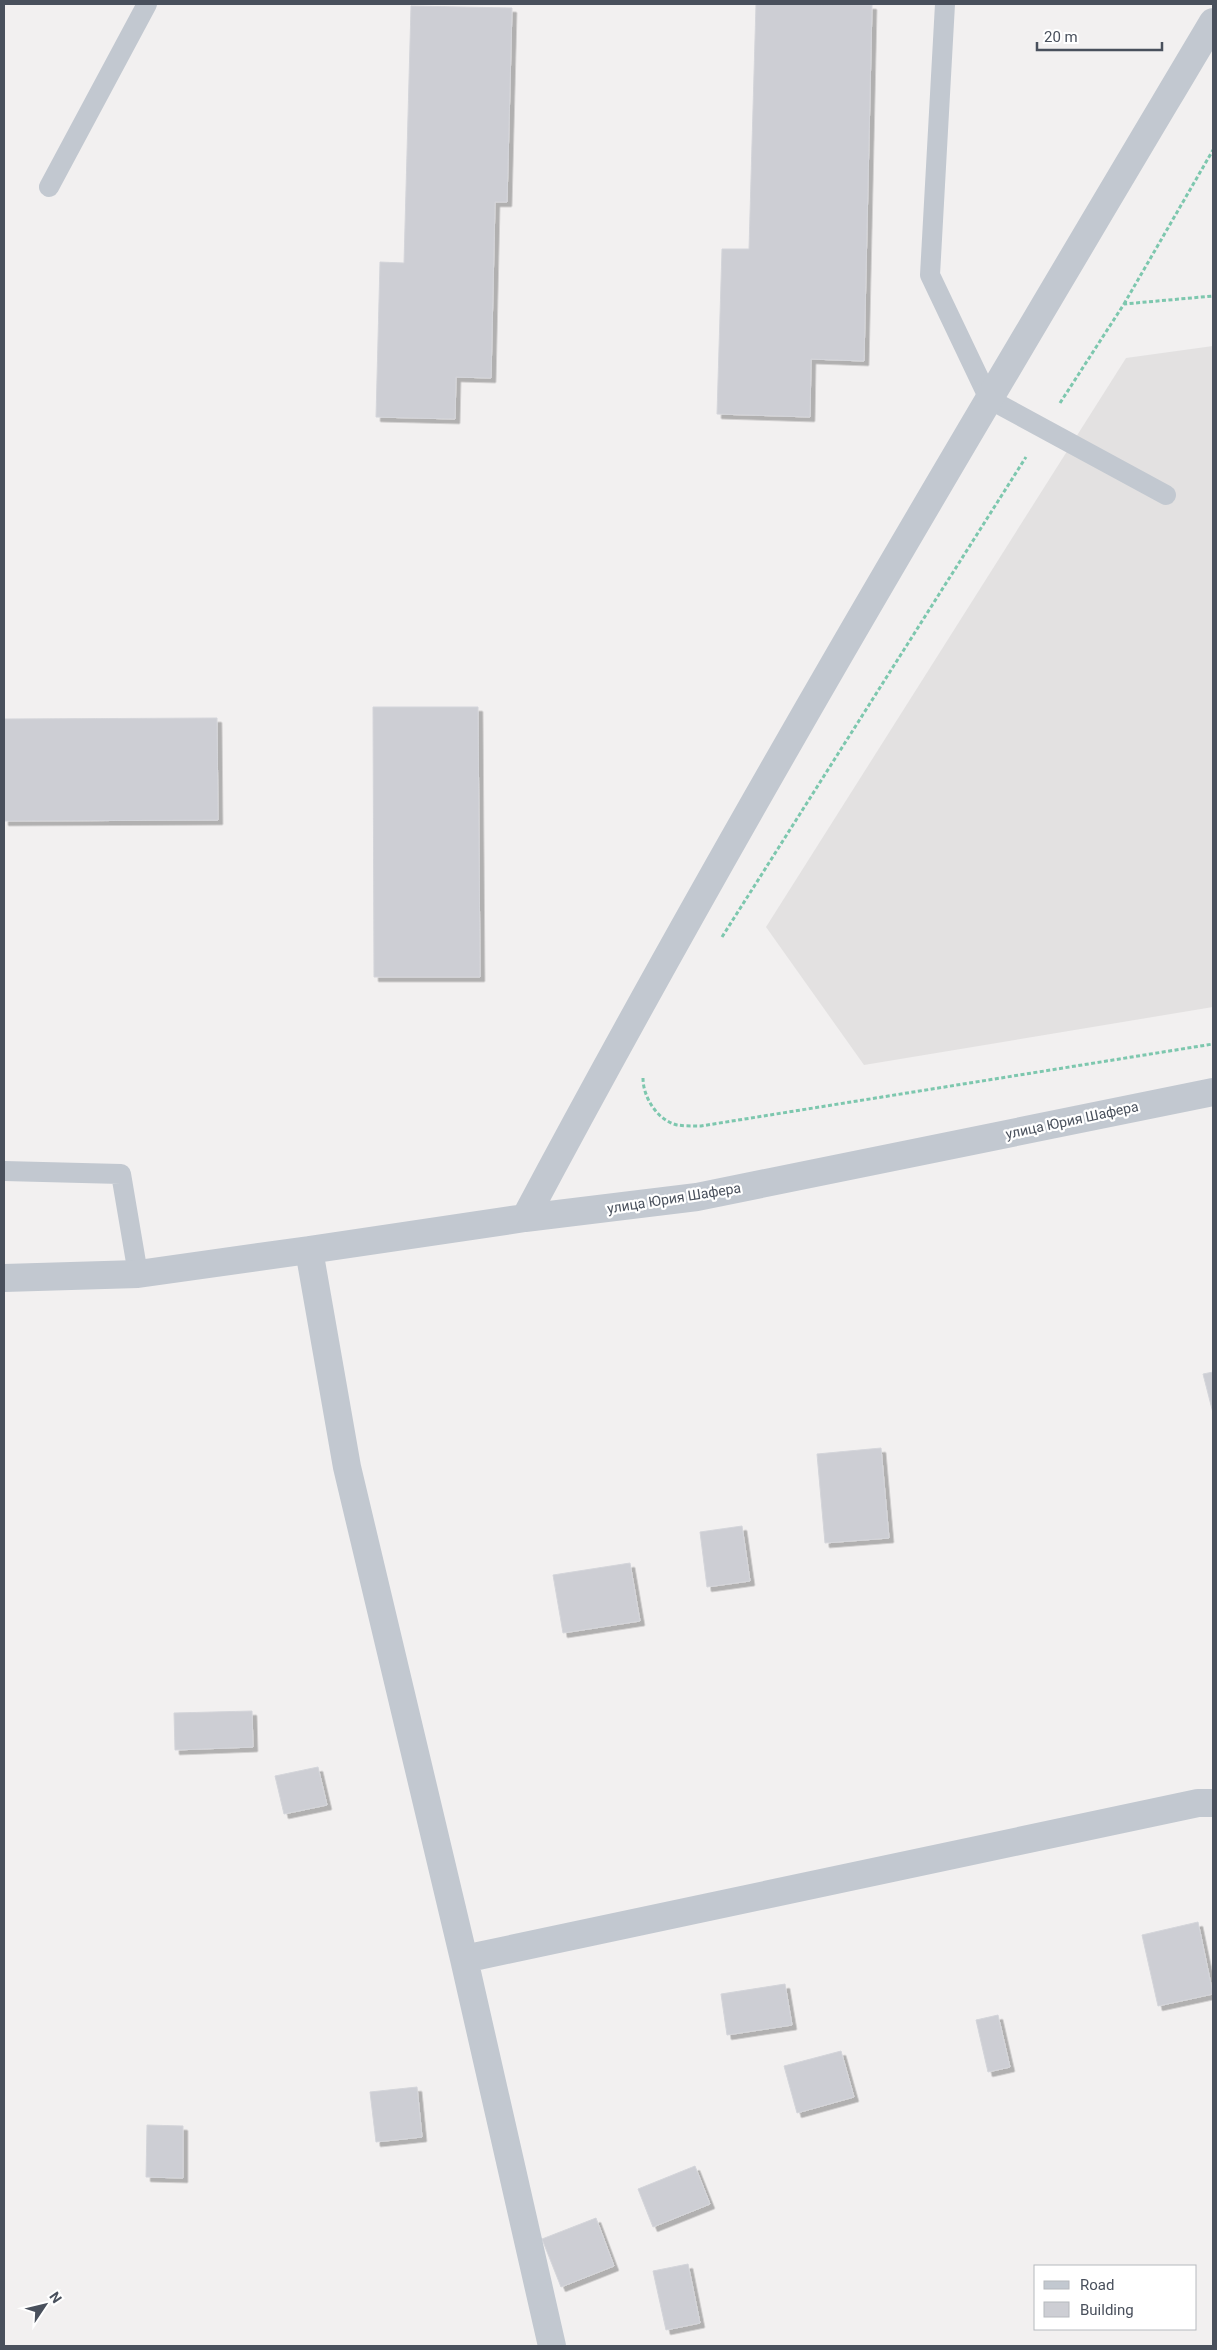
<svg xmlns="http://www.w3.org/2000/svg" width="1217" height="2350" viewBox="0 0 1217 2350" font-family="Roboto,sans-serif">
	<style>
		.education { fill: #e3e1e1 }
		.building { fill: #cdced4; stroke: #d4d5da; filter: url(#shadow) }
		.lines { fill: none; stroke-linecap: round; stroke-linejoin: round }
		.path { stroke: #7dc7ae; stroke-width: 3; stroke-dasharray: 4 2.5; stroke-linecap: butt }
		.lane { stroke: #c2c8d0; stroke-width: 20 }
		.street { stroke: #c2c8d0; stroke-width: 28 }
		.labels { text-anchor: middle; stroke-width: 4.5; stroke-linejoin: round; paint-order: stroke }
		.street-label { font-size: 14px; fill: #49505c; stroke: #fff }
	</style>
	<defs>
		<filter id="shadow"><feDropShadow dx="4.5" dy="4.5" stdDeviation="0" flood-color="#0004"/></filter>
	</defs>
	<rect width="100%" height="100%" fill="#f2f0f0"/>
	<path class="education" d="M 1213,346 L 1213,1007 L 864,1065 L 766,927 L 1126,358 Z"/>
	<path class="building" d="M 756,4 L 872,5 L 864,361 L 811,359 L 810,417 L 717,414 L 722,249 L 749,249 Z
		M 411,6 L 512,8 L 507,202 L 495,202 L 491,378 L 456,377 L 455,419 L 376,417 L 380,262 L 404,263 Z
		M 373,707 L 478,707 L 480,977 L 374,977 Z
		M 217,718 L 218,820 L 4,821 L 4,719 Z
		M 1213,1372 L 1213,1413 L 1203,1374 Z
		M 881,1448 L 889,1538 L 825,1543 L 817,1454 Z
		M 742,1526 L 750,1581 L 707,1587 L 700,1532 Z
		M 630,1563 L 640,1621 L 563,1633 L 553,1575 Z
		M 252,1711 L 253,1747 L 175,1750 L 174,1713 Z
		M 318,1767 L 327,1805 L 284,1814 L 275,1776 Z
		M 1198,1922 L 1213,1994 L 1158,2006 L 1142,1935 Z
		M 785,1984 L 792,2025 L 727,2035 L 721,1994 Z
		M 998,2015 L 1010,2067 L 988,2072 L 976,2020 Z
		M 841,2051 L 854,2097 L 797,2113 L 784,2066 Z
		M 417,2087 L 422,2137 L 376,2142 L 370,2092 Z
		M 147,2125 L 183,2126 L 183,2178 L 146,2177 Z
		M 695,2166 L 710,2204 L 653,2227 L 638,2189 Z
		M 596,2218 L 614,2266 L 561,2287 L 542,2239 Z
		M 688,2264 L 700,2323 L 666,2330 L 653,2271 Z"/>
	<g class="lines">
		<path class="path" d="M 1124,304 L 1213,150
			M 1060,403 L 1124,304 L 1213,296
			M 722,937 L 1026,457
			M 643,1078 C 643,1097 657,1120 677,1125 C 684,1126 693,1126 701,1126 L 1213,1044"/>
		<path class="lane" d="M 945,4 L 930,275 L 989,399 L 1166,495
			M 49,187 L 147,4
			M 4,1171 L 121,1174 L 138,1274"/>
		<path class="street" d="M 525,1218 C 741,812 978,417 1213,22
			M 309,1250 L 525,1218 L 697,1197 L 1213,1092
			M 4,1278 L 138,1274 L 309,1250 L 347,1467 L 464,1959 L 552,2346
			M 464,1959 L 1198,1803 L 1213,1803"/>
	</g>
	<g class="labels">
		<g class="street-label">
			<text transform="translate(1072 1120) rotate(-12)" y="5">улица Юрия Шафера</text>
			<text transform="translate(674 1198) rotate(-9)" y="5">улица Юрия Шафера</text>
		</g>
	</g>
	<rect width="1217" height="2350" fill="none" stroke="#49505c" stroke-width="10"/>
	<rect x="1034" y="2265" width="162" height="65" fill="#ffffff" stroke="#b6b9be"/>
	<rect x="1044" y="2281" width="25" height="8" fill="#c2c8d0" stroke="#b6b9be"/>
	<text x="1080" y="2290" font-size="15" fill="#49505c">Road</text>
	<rect x="1044" y="2302" width="25" height="15" fill="#cdced4" stroke="#b6b9be"/>
	<text x="1080" y="2315" font-size="15" fill="#49505c">Building</text>
	<g transform="translate(45 2305) rotate(55)" stroke="#ffffff" stroke-width="4" paint-order="stroke">
	<path d="M0-4L9 19L0 12L-9 19Z" fill="#49505c"/>
	<text y="-8" font-size="14" font-weight="bold" text-anchor="middle" fill="#49505c">N</text>
	</g>
	<path d="M1037 42v8h125v-8" fill="none" stroke="#49505c" stroke-width="2.5"/>
	<text x="1044" y="42" font-size="15" fill="#49505c" stroke="#ffffff" stroke-width="4" paint-order="stroke">20 m</text>
</svg>
